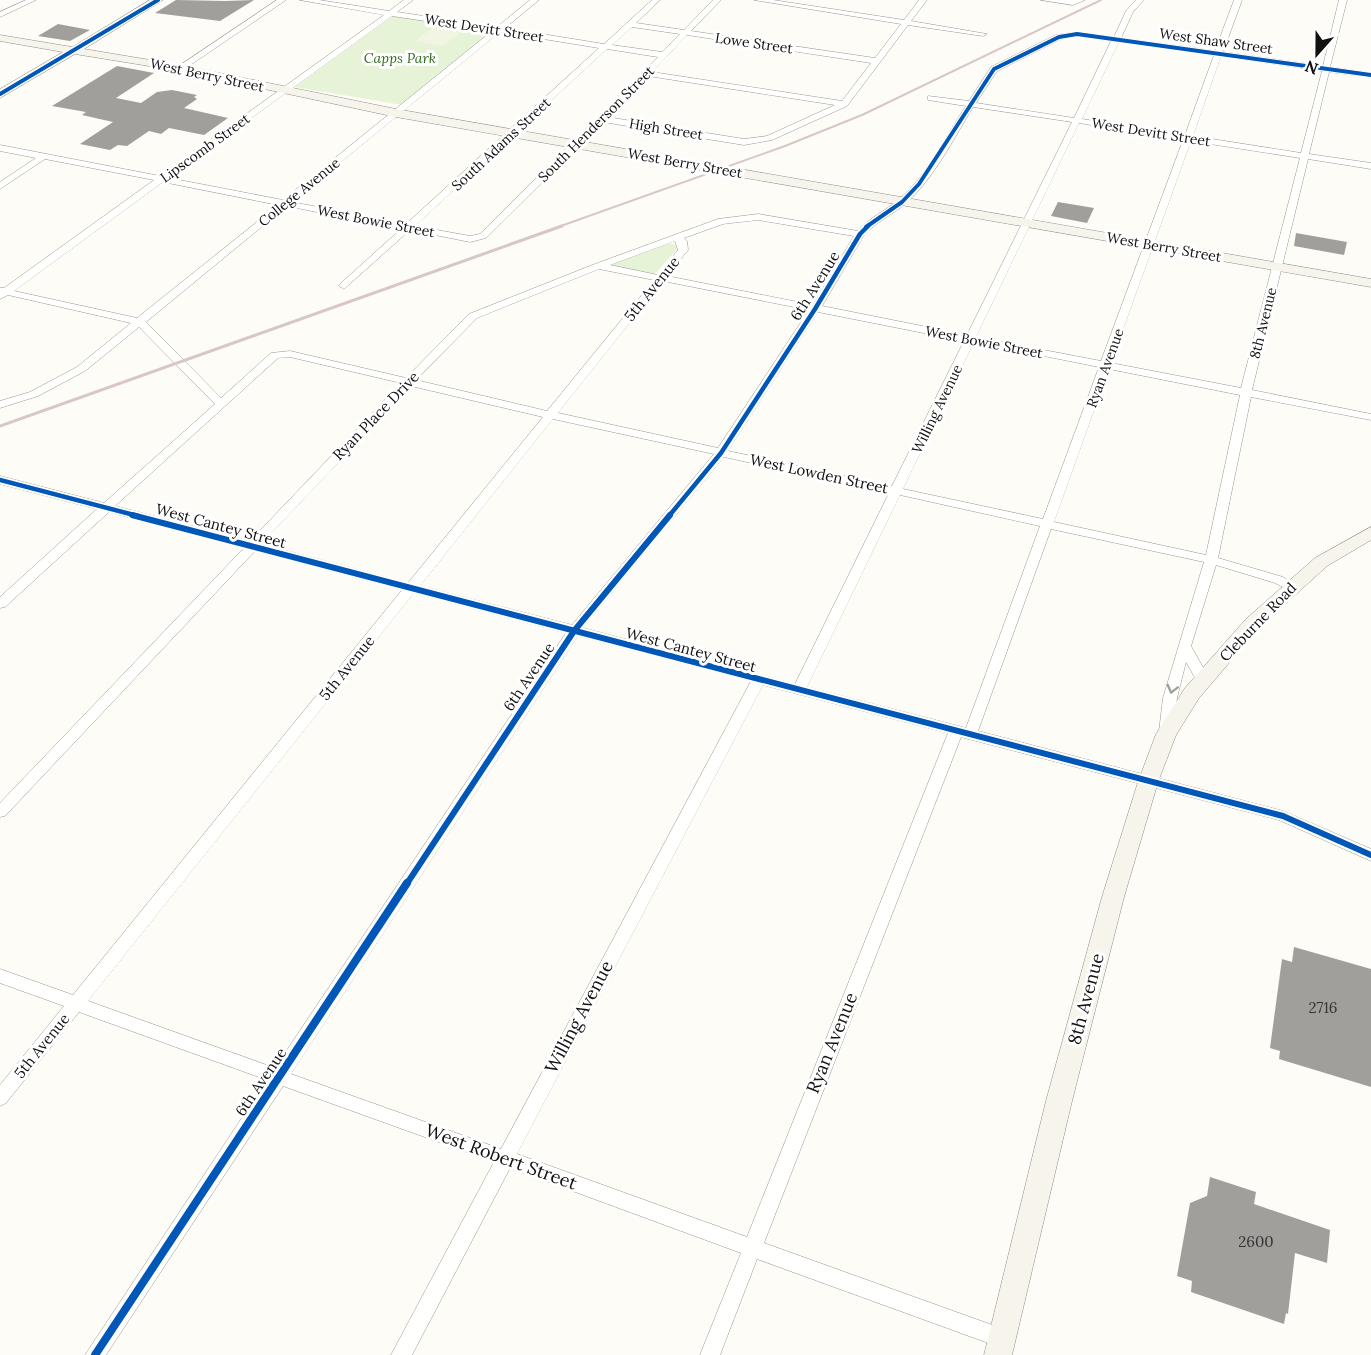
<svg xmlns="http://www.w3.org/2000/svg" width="1371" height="1355" viewBox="0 0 1371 1355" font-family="Lora,serif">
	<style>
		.green { fill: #e7f3d7 }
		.pitch { fill: #f0f6e1 }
		.building { fill: #a19f9c }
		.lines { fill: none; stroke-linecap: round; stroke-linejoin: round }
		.street-casing { stroke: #979795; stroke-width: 1 }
		.secondary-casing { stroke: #8e8d8b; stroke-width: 1 }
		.street { fill: #fffffe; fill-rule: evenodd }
		.secondary { fill: #f6f4eb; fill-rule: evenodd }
		.rail-far1 { stroke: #d9c6c7; stroke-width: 2 }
		.rail { stroke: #d9c6c7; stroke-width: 3 }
		.cycleway-far3-casing { stroke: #fff; stroke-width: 6 }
		.cycleway-far2-casing { stroke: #fff; stroke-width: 8 }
		.cycleway-far1-casing { stroke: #fff; stroke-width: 10 }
		.cycleway-casing { stroke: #fff; stroke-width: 11 }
		.cycleway-far3 { stroke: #0057b8; stroke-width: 4 }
		.cycleway-far2 { stroke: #0057b8; stroke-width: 4.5 }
		.cycleway-far1 { stroke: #0057b8; stroke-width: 6 }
		.cycleway { stroke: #0057b8; stroke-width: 8 }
		.oneway { stroke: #a0a09f }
		.labels { text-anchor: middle; stroke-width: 6; stroke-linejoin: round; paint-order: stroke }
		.far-street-label { font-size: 14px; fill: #111; stroke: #fff }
		.far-park-label { font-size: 14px; font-style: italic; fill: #2f6b1f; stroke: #fff }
		.street-label { font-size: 15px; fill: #111; stroke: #fff }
		.near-number-label { font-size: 15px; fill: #353434 }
		.near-street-label { font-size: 18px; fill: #111; stroke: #fff }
	</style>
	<rect width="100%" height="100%" fill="#fdfcf7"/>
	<path class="green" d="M 393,16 L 494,32 L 402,105 L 295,87 Z
		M 668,244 L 674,244 L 678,248 L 655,274 L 607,266 Z"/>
	<path class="pitch" d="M 432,28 L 460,33 L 443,46 L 415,41 Z"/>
	<path class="building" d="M 176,0 L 225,1 L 254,0 L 220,21 L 155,13 Z
		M 58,24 L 90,30 L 70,41 L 38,36 Z
		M 117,66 L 154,73 L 116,98 L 141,103 L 157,92 L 172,90 L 197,95 L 194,97 L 197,99 L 184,108 L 228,118 L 204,135 L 169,128 L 161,134 L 149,131 L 127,146 L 118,145 L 110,150 L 80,144 L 113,122 L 82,115 L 86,112 L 52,106 Z
		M 1058,202 L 1094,208 L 1087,223 L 1051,216 Z
		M 1296,233 L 1347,242 L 1344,255 L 1294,246 Z
		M 1294,947 L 1371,969 L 1371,1087 L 1279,1059 L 1280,1051 L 1270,1048 L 1282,959 L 1292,962 Z
		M 1210,1177 L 1256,1192 L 1254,1204 L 1330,1230 L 1327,1263 L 1295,1253 L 1288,1314 L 1286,1313 L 1284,1324 L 1191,1292 L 1192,1281 L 1177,1276 L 1190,1203 L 1207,1196 Z"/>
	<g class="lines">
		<defs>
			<path id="street" d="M 26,0 L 36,0 L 0,17 L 0,12 Z
				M 277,0 L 286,0 L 183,70 L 176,68 Z
				M 300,0 L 319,0 L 389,11 L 404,0 L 413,0 L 397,12 L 497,27 L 530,0 L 539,0 L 505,28 L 604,44 L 652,0 L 660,0 L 636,23 L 684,30 L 713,0 L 721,0 L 691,31 L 875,58 L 901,24 L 754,0 L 773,0 L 904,20 L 919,0 L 927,0 L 911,21 L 987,34 L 983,36 L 908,25 L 847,106 L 772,140 L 744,145 L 603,122 L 486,238 L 470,242 L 410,230 L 344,289 L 339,286 L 340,284 L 401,229 L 287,206 L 146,322 L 221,398 L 271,353 L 290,351 L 406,378 L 469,314 L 595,264 L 718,219 L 758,214 L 858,231 C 869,218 885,211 898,200 C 926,178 946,136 966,106 L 928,100 L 928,96 L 969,101 L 991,67 L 1056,35 L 1077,32 L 1114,37 L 1126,11 L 1136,0 L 1144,0 L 1133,12 L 1121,38 L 1215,51 L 1234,0 L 1242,0 L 1223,52 L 1323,66 L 1339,0 L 1347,0 L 1330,67 L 1371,73 L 1371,77 L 1329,72 L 1309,154 L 1371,163 L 1371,169 L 1308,159 L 1252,390 L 1371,414 L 1371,420 L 1251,397 L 1218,558 L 1283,577 L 1297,587 L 1291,591 L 1275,583 L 1216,565 L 1191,646 L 1210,680 L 1203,685 L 1198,683 L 1186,662 L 1177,698 L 1173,732 L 1166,737 L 1159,732 L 1163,698 L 1204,562 L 1051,529 L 978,731 L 1283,811 L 1371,849 L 1371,861 L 1279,820 L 961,737 L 764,1243 L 1009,1331 L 1012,1338 L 1009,1345 L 1002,1348 L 757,1259 L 720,1355 L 700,1355 L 741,1253 L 510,1168 L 412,1355 L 391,1355 L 494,1162 L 283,1086 L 106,1355 L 85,1355 L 267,1080 L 79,1012 L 6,1103 L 0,1106 L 0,1085 L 64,1006 L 0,983 L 0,969 L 73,995 L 402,590 L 255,551 L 5,816 L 0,817 L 0,803 L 244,548 L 109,512 L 5,607 L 0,608 L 0,597 L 97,509 L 0,484 L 0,476 L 104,503 L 215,404 L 139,327 L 85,371 L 38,396 L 0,408 L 0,401 L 30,392 L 77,367 L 131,323 L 8,295 L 0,299 L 0,288 L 4,288 L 154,180 L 45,159 L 0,189 L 0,182 L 36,158 L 0,151 L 0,145 L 160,176 L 384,15 ZM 392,16 L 492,31 L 283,200 L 169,178 ZM 632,27 L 680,34 L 662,52 L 612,45 ZM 500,32 L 599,48 L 406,224 L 292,202 ZM 687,35 L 871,63 L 842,101 L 652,72 ZM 1077,36 L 1111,41 L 1074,118 L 976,103 L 997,71 L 1061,39 ZM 1119,42 L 1214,55 L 1185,135 L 1082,119 ZM 607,49 L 658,57 L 480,234 L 470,236 L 415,226 ZM 1221,56 L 1322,71 L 1301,153 L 1193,136 ZM 648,76 L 835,105 L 767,136 L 744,139 L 607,117 ZM 973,107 L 1072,122 L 967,335 L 822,306 L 864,235 C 876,222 892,215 905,204 C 933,180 954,138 973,107 ZM 1079,123 L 1183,140 L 1101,361 L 976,337 ZM 1191,141 L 1300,158 L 1241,388 L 1111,363 ZM 163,182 L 278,205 L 137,318 L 14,291 ZM 758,220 L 854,236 L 813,305 L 667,276 L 688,250 L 687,241 L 684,238 L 723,224 ZM 675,241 L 678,250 L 658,275 L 610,265 ZM 599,269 L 654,280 L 547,411 L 416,380 L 477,318 ZM 663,281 L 809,310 L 718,448 L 558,413 ZM 818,312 L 964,341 L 892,486 L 728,451 ZM 974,342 L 1099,367 L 1043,519 L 903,489 ZM 290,357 L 401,383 L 250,541 L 115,506 L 278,358 ZM 1109,369 L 1240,395 L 1206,555 L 1054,522 ZM 411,386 L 543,417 L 408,583 L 261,544 ZM 553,419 L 714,454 L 572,625 L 420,586 ZM 724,457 L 889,493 L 795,684 L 583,628 ZM 900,495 L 1040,526 L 966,728 L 807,687 ZM 414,593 L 566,633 L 275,1068 L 88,1001 ZM 578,636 L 751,681 L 501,1149 L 291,1074 ZM 763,685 L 948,733 L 747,1237 L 517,1154 Z
				M 1041,0 L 1085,0 L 1073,5 Z"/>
			<path id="secondary" d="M 150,0 L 163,0 L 84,49 L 180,65 L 396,109 L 1371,279 L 1371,287 L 396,117 L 180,71 L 75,54 L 0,98 L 0,89 L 63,52 L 0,41 L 0,35 L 72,47 Z
				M 1371,527 L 1371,540 L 1327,566 L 1260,627 L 1199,698 L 1176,735 L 1158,782 L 1124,897 L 1072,1101 L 1012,1355 L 984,1355 L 1046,1101 L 1102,897 L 1138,782 L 1156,734 L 1185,688 L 1246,619 L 1315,558 Z"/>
		</defs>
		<use href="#street" class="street-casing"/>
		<use href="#secondary" class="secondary-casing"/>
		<use href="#street" class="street"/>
		<use href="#secondary" class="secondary"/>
		<path class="rail-far1" d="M 558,227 L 785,146 L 862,115 L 1101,0"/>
		<path class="rail" d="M 0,426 L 562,226"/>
		<defs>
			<path id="cycleway-far3" d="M 0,94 L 158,0
				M 866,227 L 902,202 L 919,184 L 994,69 L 1059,37 L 1077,34 L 1371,75"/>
			<path id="cycleway-far2" d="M 0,480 L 138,516
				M 669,516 L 721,453 L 815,309 L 860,234 L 868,226"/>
			<path id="cycleway-far1" d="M 132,515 L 1283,816 L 1371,855
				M 406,885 L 574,631 L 670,515"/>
			<path id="cycleway" d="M 95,1355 L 407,883"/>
		</defs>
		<use href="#cycleway-far3" class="cycleway-far3-casing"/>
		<use href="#cycleway-far2" class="cycleway-far2-casing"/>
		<use href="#cycleway-far1" class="cycleway-far1-casing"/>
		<use href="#cycleway" class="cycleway-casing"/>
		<use href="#cycleway-far3" class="cycleway-far3"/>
		<use href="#cycleway-far2" class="cycleway-far2"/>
		<use href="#cycleway-far1" class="cycleway-far1"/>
		<use href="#cycleway" class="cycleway"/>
	</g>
	<defs><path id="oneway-chevron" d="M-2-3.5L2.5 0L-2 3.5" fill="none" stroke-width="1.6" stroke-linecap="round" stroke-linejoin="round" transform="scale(1.5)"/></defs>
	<use class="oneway" href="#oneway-chevron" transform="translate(1172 689) rotate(104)"/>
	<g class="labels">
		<g class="far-street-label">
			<text transform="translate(484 28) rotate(9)" y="5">West Devitt Street</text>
			<text transform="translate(1216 41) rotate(8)" y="5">West Shaw Street</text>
			<text transform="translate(754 43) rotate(8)" y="5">Lowe Street</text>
			<text transform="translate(207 75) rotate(12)" y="5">West Berry Street</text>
			<text transform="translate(596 124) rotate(-45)" y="5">South Henderson Street</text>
			<text transform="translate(666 129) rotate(9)" y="5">High Street</text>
			<text transform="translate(1151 132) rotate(9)" y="5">West Devitt Street</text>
			<text transform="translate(501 144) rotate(-43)" y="5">South Adams Street</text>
			<text transform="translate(205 148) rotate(-36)" y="5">Lipscomb Street</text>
			<text transform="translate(685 163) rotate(10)" y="5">West Berry Street</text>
			<text transform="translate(299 192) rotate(-39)" y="5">College Avenue</text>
			<text transform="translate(376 221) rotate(11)" y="5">West Bowie Street</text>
			<text transform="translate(1164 247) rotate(10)" y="5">West Berry Street</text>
			<text transform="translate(1263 323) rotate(-76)" y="5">8th Avenue</text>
			<text transform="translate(984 342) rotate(11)" y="5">West Bowie Street</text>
			<text transform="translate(1105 368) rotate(-70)" y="5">Ryan Avenue</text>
			<text transform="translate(937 409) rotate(-64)" y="5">Willing Avenue</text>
		</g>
		<g class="far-park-label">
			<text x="400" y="63">Capps Park</text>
		</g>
		<g class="street-label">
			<text transform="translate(815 286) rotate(-58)" y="5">6th Avenue</text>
			<text transform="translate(652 289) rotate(-51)" y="5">5th Avenue</text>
			<text transform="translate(376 416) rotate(-46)" y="5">Ryan Place Drive</text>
			<text transform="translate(819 474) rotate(12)" y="5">West Lowden Street</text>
			<text transform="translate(221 526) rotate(15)" y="5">West Cantey Street</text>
			<text transform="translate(1258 622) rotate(-46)" y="5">Cleburne Road</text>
			<text transform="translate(691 650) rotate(15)" y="5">West Cantey Street</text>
			<text transform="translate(347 668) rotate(-51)" y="5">5th Avenue</text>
			<text transform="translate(529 677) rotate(-56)" y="5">6th Avenue</text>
			<text transform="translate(42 1046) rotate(-51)" y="5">5th Avenue</text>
			<text transform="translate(261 1082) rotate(-56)" y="5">6th Avenue</text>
		</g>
		<g class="near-number-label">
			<text x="1323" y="1013">2716</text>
			<text x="1256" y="1247">2600</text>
		</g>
		<g class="near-street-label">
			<text transform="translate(1086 999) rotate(-75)" y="6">8th Avenue</text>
			<text transform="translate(579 1017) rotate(-62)" y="6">Willing Avenue</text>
			<text transform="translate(832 1043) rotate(-68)" y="6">Ryan Avenue</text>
			<text transform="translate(501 1157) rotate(20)" y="6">West Robert Street</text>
		</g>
	</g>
	<g transform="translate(1317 54) rotate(201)" stroke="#ffffff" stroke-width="4.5" paint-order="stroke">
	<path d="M0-4.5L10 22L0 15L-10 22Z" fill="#111111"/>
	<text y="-9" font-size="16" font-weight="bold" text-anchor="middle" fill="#111111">N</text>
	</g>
</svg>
